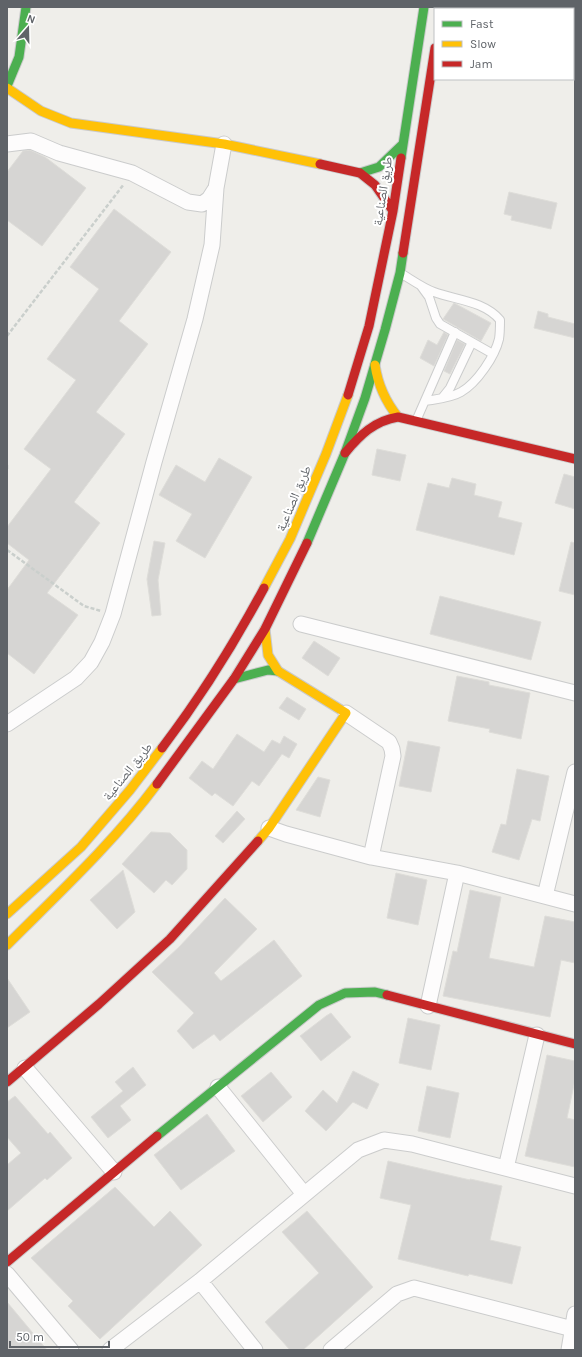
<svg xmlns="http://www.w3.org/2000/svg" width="582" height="1357" viewBox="0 0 582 1357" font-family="Karla,'Noto Naskh Arabic',sans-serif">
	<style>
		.building { fill: #d6d5d3; stroke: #deddd9 }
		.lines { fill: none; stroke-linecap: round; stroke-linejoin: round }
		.lane-casing { stroke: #cbcccc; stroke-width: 10 }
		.street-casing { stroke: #cbcccc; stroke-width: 17 }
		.fast-casing { stroke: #cacacb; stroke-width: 11 }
		.slow-casing { stroke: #cacacb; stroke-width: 11 }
		.jam-casing { stroke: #cacacb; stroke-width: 11 }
		.path { stroke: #cacfcc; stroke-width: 2.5; stroke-dasharray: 4 2; stroke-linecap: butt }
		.lane { stroke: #fdfcfc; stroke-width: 8 }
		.street { stroke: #fdfcfc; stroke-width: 15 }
		.fast { stroke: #4caf50; stroke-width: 9 }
		.slow { stroke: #ffc107; stroke-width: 9 }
		.jam { stroke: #c62828; stroke-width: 9 }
		.labels { text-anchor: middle; stroke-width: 4; stroke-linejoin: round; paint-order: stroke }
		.street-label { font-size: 13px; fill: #5f6368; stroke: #fff }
	</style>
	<rect width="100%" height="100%" fill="#efeeea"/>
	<path class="building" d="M 30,150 L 45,157 L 86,188 L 42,246 L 7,220 L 7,172 L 23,151 Z
		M 509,192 L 557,203 L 551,229 L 511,220 L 512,216 L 504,214 Z
		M 114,209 L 171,252 L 119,321 L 148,344 L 96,412 L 125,434 L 74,502 L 100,523 L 47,593 L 78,615 L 34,674 L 7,653 L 7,590 L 29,560 L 7,543 L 7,527 L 51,469 L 24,449 L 76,380 L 47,359 L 99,289 L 70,267 Z
		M 454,303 L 491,323 L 481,341 L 443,319 Z
		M 538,311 L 548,314 L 548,317 L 575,324 L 575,338 L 534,328 Z
		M 444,332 L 448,335 L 434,366 L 420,358 L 428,340 L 437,345 Z
		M 457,340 L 465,344 L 450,374 L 444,371 Z
		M 377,449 L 406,455 L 400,481 L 372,475 Z
		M 219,458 L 252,477 L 205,558 L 176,541 L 192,514 L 159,495 L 176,465 L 205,482 Z
		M 564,474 L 575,477 L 575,509 L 555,503 Z
		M 452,478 L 476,484 L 474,495 L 502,502 L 498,517 L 522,523 L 514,555 L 416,530 L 428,483 L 449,488 Z
		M 154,541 L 165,543 L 158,580 L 161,615 L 152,616 L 147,579 Z
		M 571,542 L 575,543 L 575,595 L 559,591 Z
		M 440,596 L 541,622 L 531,660 L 430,634 Z
		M 314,641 L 340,658 L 328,676 L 302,658 Z
		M 457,676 L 489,682 L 489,685 L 530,693 L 521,739 L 489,732 L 490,729 L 448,721 Z
		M 287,697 L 306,709 L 299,720 L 279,708 Z
		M 237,734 L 264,752 L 272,740 L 280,744 L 284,736 L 297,744 L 289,758 L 282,754 L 259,786 L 252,781 L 233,806 L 215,793 L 212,796 L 189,778 L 202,761 L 213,769 Z
		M 408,741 L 440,747 L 431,792 L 399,786 Z
		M 517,769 L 549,776 L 540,821 L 532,819 L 519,860 L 492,852 L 501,824 L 506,825 Z
		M 318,777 L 330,780 L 320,817 L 296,810 Z
		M 237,811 L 245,819 L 223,843 L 215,836 Z
		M 151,832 L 170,833 L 187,850 L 187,869 L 172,885 L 166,880 L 154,893 L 122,864 Z
		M 123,870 L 135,912 L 117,929 L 90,900 Z
		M 396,873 L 427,880 L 418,925 L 387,918 Z
		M 470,890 L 501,897 L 489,958 L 534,967 L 545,916 L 575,922 L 575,963 L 561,960 L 550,1017 L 443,996 L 453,951 L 457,952 Z
		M 225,898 L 257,929 L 214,973 L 221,981 L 274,940 L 302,976 L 220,1041 L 214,1034 L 193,1049 L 177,1031 L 194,1013 L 152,972 L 179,947 Z
		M 7,978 L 30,1012 L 7,1028 Z
		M 331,1013 L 351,1037 L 321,1061 L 300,1036 L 326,1016 Z
		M 408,1018 L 440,1025 L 431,1070 L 399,1063 Z
		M 547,1055 L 575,1061 L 575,1080 L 567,1118 L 575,1120 L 575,1167 L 525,1156 L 537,1104 Z
		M 133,1067 L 146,1085 L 120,1106 L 131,1120 L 108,1138 L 91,1117 L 123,1091 L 115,1082 Z
		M 353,1071 L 379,1084 L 367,1109 L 353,1102 L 326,1131 L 305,1111 L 323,1090 L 337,1103 Z
		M 271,1072 L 292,1097 L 263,1122 L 241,1096 Z
		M 427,1086 L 459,1093 L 450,1138 L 418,1131 Z
		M 15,1096 L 48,1134 L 50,1132 L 72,1158 L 47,1180 L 45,1178 L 7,1211 L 7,1165 L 21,1153 L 7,1137 L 7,1102 Z
		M 207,1114 L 235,1151 L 181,1190 L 154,1155 Z
		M 388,1161 L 470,1180 L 470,1179 L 502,1186 L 490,1240 L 521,1247 L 512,1284 L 469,1274 L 468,1276 L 398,1259 L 411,1205 L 380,1198 Z
		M 115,1187 L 154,1227 L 170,1211 L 202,1245 L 100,1339 L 68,1306 L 73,1301 L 31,1258 Z
		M 307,1211 L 373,1287 L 303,1350 L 290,1350 L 265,1322 L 319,1273 L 282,1232 Z
		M 7,1302 L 47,1350 L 7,1350 Z"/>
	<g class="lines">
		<defs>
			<path id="lane" d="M 402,274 C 412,280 423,288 434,292 C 456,300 484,301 500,320 C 500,326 500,333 499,339 C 495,356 477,383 461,392 C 451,398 437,399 425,401
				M 421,286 L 429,297 L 436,318 L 440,324 L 493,354
				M 442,398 L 450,388 L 472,342
				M 416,421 L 455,332"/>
			<path id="street" d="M 7,144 L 31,141 L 59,153 L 132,173 L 188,202 L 202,204 L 209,199 L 216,188
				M 301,624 L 575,693
				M 346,713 L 389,742 L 392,749 L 393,756 L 371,857 L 457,873 L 575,904
				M 7,724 L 76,678 L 91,662 L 102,642 L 113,614 L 154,462 L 195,319 L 212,245 L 216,188 L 224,144
				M 269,828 L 286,834 L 371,857
				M 545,896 L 575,772
				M 428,1006 L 457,873
				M 25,1068 L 114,1172
				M 218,1087 L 304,1194
				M 506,1168 L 537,1035
				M 7,1274 L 71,1350
				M 200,1281 L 255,1350
				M 110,1350 L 200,1281 L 358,1150 L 384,1140 L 412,1144 L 575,1186
				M 331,1350 L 397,1294 L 414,1288 L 565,1327 L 573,1327
				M 569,1350 L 575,1314"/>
			<path id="fast" d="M 7,86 L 19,57 L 26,7
				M 401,158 L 424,7
				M 360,173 L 379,167 L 403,144
				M 307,543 L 345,453 L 365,398 L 385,330 L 400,273 L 403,253
				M 234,679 L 268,670 L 278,671
				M 157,1136 L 319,1005 L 345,993 L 375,992 L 387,995"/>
			<path id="slow" d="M 7,88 L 41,111 L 71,123 L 224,144 L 320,164
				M 375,365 C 378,385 385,401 398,417
				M 264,588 L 290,539 L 326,454 L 348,395
				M 258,841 L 269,828 L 346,713 L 278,671 L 268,655 L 265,629
				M 7,914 L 81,847 L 130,790 L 162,748
				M 7,945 C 59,893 113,843 157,784"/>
			<path id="jam" d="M 441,7 L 441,9
				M 320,164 L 360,173 L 375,185 L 393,211
				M 403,253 L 435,48
				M 348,395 L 369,326 L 393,211 L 401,158
				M 345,453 C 360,435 374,421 398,417 L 575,459
				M 162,748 C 200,698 234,644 264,588
				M 157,784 L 234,679 L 265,629 L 307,543
				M 387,995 L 575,1044
				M 7,1082 L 99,1004 L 170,939 L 258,841
				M 7,1262 L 157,1136"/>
		</defs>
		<use href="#lane" class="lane-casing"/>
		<use href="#street" class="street-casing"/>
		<use href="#fast" class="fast-casing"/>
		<use href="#slow" class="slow-casing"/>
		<use href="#jam" class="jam-casing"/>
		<path class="path" d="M 7,336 L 124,184
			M 7,465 L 7,470
			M 7,550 L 84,606 L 101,611"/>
		<use href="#lane" class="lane"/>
		<use href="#street" class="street"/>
		<use href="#fast" class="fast"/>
		<use href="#slow" class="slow"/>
		<use href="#jam" class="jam"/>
	</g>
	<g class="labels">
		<g class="street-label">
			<text transform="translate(382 191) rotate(-81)" y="5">طريق الصناعية</text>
			<text transform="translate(293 498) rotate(-67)" y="5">طريق الصناعية</text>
			<text transform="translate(127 771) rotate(-51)" y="5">طريق الصناعية</text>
		</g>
	</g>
	<rect width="582" height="1357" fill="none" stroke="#5f6368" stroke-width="16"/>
	<rect x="434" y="8" width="140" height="72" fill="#ffffff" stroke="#bfc1c3"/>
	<rect x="442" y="21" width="20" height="6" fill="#4caf50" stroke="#bfc1c3"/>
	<text x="470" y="28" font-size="12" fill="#5f6368">Fast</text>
	<rect x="442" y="41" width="20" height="6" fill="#ffc107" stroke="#bfc1c3"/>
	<text x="470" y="48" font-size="12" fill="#5f6368">Slow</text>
	<rect x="442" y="61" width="20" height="6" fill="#c62828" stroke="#bfc1c3"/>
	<text x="470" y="68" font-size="12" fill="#5f6368">Jam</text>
	<g transform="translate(28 28) rotate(20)" stroke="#ffffff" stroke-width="3" paint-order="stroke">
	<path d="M0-3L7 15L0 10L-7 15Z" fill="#5f6368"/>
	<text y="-6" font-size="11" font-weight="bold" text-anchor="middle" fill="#5f6368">N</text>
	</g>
	<path d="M10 1341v6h99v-6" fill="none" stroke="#5f6368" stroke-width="2"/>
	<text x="16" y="1341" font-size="12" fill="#5f6368" stroke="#ffffff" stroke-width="3" paint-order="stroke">50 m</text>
</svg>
